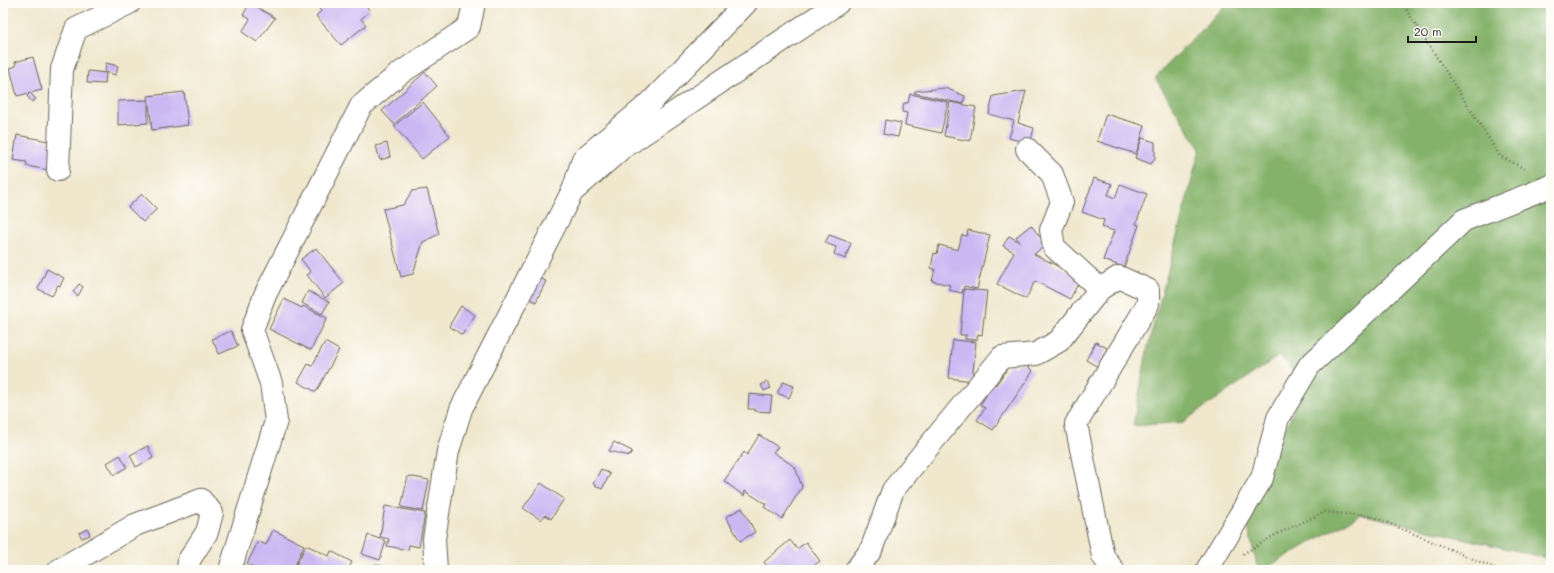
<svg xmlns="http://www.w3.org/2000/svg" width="1554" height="573" viewBox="0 0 1554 573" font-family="Mali,sans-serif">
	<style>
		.forest { fill: #85b26b; stroke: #506744 }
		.building { fill: #cbb8f3 }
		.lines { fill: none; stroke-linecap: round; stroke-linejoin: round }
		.minor-casing { stroke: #66635a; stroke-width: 24 }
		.path { stroke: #66635a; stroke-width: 2.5; stroke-dasharray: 1 3; stroke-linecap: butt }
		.minor { stroke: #fff; stroke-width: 22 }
	</style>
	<rect width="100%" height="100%" fill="#fdfcf7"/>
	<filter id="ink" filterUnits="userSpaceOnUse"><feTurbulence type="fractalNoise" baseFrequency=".025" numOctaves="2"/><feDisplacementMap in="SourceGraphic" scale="8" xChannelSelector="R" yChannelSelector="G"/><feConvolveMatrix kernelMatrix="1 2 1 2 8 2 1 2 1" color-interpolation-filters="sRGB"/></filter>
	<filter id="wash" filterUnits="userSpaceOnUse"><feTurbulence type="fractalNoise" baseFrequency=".012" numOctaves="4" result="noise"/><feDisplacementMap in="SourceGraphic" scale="16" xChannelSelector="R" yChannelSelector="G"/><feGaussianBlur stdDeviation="0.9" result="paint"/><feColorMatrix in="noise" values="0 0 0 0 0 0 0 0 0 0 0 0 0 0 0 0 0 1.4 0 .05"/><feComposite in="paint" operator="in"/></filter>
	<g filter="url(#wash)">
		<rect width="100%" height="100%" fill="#f0e7cd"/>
		<path class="forest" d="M 1227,3 L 1551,3 L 1551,559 L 1361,514 L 1262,570 L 1258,570 L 1246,518 L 1305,385 L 1280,355 L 1183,422 L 1133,426 L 1148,346 L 1200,149 L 1155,78 Z"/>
		<g id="blocks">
			<path class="building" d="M 250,3 L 275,18 L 257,42 L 242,32 L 250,19 L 243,15 Z
				M 314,3 L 366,3 L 367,5 L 366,6 L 370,11 L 361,19 L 366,25 L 341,45 L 316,16 L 321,11 Z
				M 33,57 L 42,90 L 17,96 L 10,68 L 16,66 L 15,62 Z
				M 106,63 L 118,66 L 116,75 L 105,72 Z
				M 88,71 L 106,73 L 105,84 L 87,83 Z
				M 425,72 L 437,86 L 394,124 L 382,111 Z
				M 945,88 L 965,96 L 963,104 L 914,93 L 915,91 Z
				M 1026,91 L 1018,123 L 1034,128 L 1030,144 L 1009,138 L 1014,121 L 989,114 L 993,96 Z
				M 184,92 L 188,125 L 152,130 L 148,96 Z
				M 30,93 L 36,99 L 32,102 L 27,96 Z
				M 910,94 L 948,102 L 941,133 L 905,125 L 907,113 L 902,112 L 904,103 L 908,103 Z
				M 148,100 L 148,123 L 118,125 L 118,101 Z
				M 423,102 L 450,136 L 422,159 L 394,126 Z
				M 950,102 L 976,107 L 970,141 L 944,136 Z
				M 1106,114 L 1145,126 L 1136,154 L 1097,141 Z
				M 885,120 L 901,123 L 898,137 L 883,134 Z
				M 17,135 L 53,142 L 49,170 L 26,166 L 27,162 L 13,160 Z
				M 1142,138 L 1155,142 L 1155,158 L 1151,164 L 1135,158 Z
				M 387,143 L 390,157 L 380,160 L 376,146 Z
				M 1094,178 L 1112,184 L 1108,195 L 1115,198 L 1120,184 L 1147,194 L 1136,224 L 1139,225 L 1124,267 L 1103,260 L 1114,231 L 1102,227 L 1104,220 L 1082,212 Z
				M 427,189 L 439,234 L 423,242 L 413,274 L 401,277 L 383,209 L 403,205 L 412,191 Z
				M 142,194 L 157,209 L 143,222 L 128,207 Z
				M 1031,225 L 1046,245 L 1034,254 L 1081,278 L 1070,299 L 1035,281 L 1026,299 L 997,284 L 1014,252 L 1003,246 L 1009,236 L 1020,242 L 1016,237 Z
				M 968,230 L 990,235 L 977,289 L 964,286 L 962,293 L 948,290 L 950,285 L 932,281 L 935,269 L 931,268 L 934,253 L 937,254 L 939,245 L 958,250 L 962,235 L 967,236 Z
				M 829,235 L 851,243 L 845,259 L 834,254 L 836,247 L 825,243 Z
				M 316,248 L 344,283 L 325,298 L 307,275 L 311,272 L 301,259 Z
				M 47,269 L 64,278 L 60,286 L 58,285 L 52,296 L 38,289 Z
				M 537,277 L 546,281 L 536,302 L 527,298 Z
				M 79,284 L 83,287 L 78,296 L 73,292 Z
				M 964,289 L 987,291 L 982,335 L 978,334 L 977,340 L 965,339 L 966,335 L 960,335 Z
				M 308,291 L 329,302 L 322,314 L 302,303 Z
				M 284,299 L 302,308 L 303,306 L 327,318 L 311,350 L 269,329 Z
				M 461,306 L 475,315 L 462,335 L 449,326 Z
				M 231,331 L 238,346 L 219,354 L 212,339 Z
				M 953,340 L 976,342 L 972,381 L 949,378 Z
				M 325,342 L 339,350 L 316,392 L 298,382 L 308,364 L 312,366 Z
				M 1096,342 L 1107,348 L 1098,367 L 1086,360 Z
				M 1020,361 L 1033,371 L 993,430 L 977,420 L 985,408 L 980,405 L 994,383 L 996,385 L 1010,364 L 1015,367 Z
				M 767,381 L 771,388 L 764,391 L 761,385 Z
				M 783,382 L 794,386 L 789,398 L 777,393 Z
				M 749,394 L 772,396 L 770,412 L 755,411 L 755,409 L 748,409 Z
				M 759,435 L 778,447 L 773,452 L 795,467 L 802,487 L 782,519 L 764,507 L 766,504 L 745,491 L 744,496 L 724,481 L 744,452 L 747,455 Z
				M 614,442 L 632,451 L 630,456 L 609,451 Z
				M 148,446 L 153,458 L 136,467 L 130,455 Z
				M 120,455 L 127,467 L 114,475 L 107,463 Z
				M 601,469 L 610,474 L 602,489 L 593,484 Z
				M 408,476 L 429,480 L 423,511 L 401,507 Z
				M 541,483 L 564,499 L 551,519 L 545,515 L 541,520 L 523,508 Z
				M 385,506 L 425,513 L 419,547 L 409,545 L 408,550 L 387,546 L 389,539 L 380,537 Z
				M 742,508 L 755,532 L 740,541 L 726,517 Z
				M 88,529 L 90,535 L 82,538 L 79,533 Z
				M 273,530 L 304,545 L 293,570 L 259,570 L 247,564 L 258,541 L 266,545 Z
				M 368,535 L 386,541 L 380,560 L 362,554 Z
				M 790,540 L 797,549 L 806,542 L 820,561 L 812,567 L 815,570 L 770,570 L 764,562 Z
				M 306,545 L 329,556 L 331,551 L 352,562 L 348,570 L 294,570 Z
				M 375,564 L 396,570 L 373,570 Z"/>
		</g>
	</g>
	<g filter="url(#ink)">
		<use href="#blocks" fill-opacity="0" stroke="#66635a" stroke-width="1"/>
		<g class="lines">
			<defs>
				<path id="minor" d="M 1027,149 L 1052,174 L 1062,202 L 1051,230 L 1054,247 L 1100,289
					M 58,170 L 62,69 L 76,29 L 129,3
					M 573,191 L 583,159 L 650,103 L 746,3
					M 59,570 L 135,525 L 201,500 L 212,513 L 207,532 L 189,560 L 188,570
					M 230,570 L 276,421 L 271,383 L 252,330 L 265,295 L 361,106 L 399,74 L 469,27 L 474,3
					M 436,570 L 434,539 L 448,451 L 461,409 L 572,192 L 622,148 L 838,3
					M 856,570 L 871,550 L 893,490 L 1002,357 L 1036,354 L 1059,341 L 1100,289 L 1119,277 L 1148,290 L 1148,304 L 1076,424 L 1103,556 L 1113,570
					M 1207,570 L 1262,478 L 1278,418 L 1309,366 L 1464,220 L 1551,186"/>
			</defs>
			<use href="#minor" class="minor-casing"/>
			<path class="path" d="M 1402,3 L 1500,156 L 1527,170
				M 1243,554 L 1275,535 L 1325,512 L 1374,517 L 1499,570"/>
			<use href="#minor" class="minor"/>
		</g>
	</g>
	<rect width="1554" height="573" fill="none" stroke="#fdfcf7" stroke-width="16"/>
	<path d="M1408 36v6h68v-6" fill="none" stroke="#1c1c1c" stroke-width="2"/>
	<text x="1414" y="36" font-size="12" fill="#1c1c1c" stroke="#fdfcf7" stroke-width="3" paint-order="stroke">20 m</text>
</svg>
